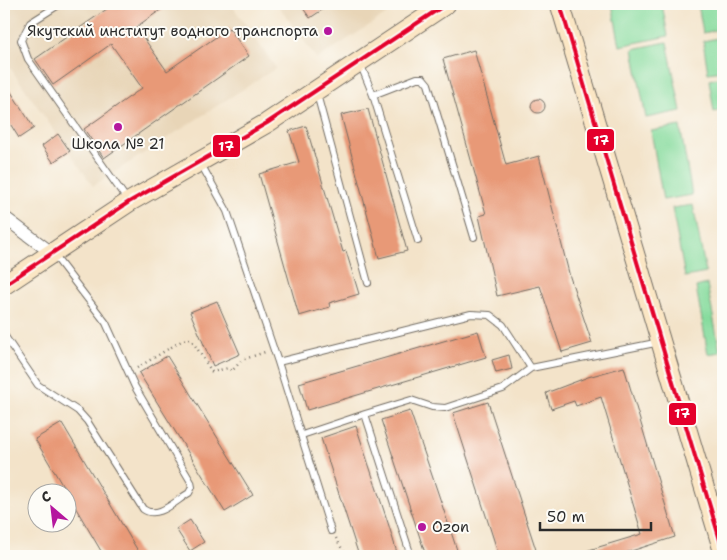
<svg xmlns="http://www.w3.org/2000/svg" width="727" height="560" viewBox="0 0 727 560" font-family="'Shantell Sans',sans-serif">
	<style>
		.built { fill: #e8d5b7 }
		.green { fill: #86db9d; stroke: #588364 }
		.building { fill: #e89977 }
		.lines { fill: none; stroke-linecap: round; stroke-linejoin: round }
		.lane-casing { stroke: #716b62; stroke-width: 8 }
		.street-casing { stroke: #716b62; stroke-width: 14 }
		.secondary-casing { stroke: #716b62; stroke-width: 21 }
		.path { stroke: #716b62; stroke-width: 2.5; stroke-dasharray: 1 4; stroke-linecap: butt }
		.lane { stroke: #fff; stroke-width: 6 }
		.street { stroke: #fff; stroke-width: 12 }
		.secondary { stroke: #fbe6c4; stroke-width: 19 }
		.bus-1-casing { stroke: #fdfcf7; stroke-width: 8 }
		.bus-1 { stroke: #e4002b; stroke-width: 4 }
		.poi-dot { fill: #b5179e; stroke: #fdfcf7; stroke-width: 2 }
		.labels { text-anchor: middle; stroke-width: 4; stroke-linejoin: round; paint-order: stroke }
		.poi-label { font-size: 15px; fill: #2b2b2b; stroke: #fdfcf7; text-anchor: end }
		.line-badge { stroke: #fdfcf7; stroke-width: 2 }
		.badge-label { font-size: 14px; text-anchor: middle; font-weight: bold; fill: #fff }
	</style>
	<rect width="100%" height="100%" fill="#fdfcf7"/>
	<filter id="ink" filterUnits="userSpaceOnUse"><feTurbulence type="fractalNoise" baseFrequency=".02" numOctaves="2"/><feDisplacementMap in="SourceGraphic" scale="10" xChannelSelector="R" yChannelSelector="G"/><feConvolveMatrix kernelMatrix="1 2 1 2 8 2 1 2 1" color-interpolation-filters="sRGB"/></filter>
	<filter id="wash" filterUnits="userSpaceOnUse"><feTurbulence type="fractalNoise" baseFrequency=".0096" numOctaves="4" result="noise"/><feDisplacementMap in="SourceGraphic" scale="20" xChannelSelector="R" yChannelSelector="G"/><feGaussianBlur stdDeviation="1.12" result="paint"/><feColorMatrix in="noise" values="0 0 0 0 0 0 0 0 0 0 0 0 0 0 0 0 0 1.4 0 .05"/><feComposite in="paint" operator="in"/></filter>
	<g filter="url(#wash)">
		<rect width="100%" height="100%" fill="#f3e3c9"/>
		<path class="built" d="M 4,4 L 231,4 L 276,68 L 93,186 L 4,59 Z
			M 277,4 L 402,4 L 317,59 Z"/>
		<path class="green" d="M 612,4 L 662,4 L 668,36 L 620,46 Z
			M 698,4 L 723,4 L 723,29 L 703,33 Z
			M 723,37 L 723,71 L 708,73 L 703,41 Z
			M 667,42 L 681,111 L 646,118 L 633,49 Z
			M 723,77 L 723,110 L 714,112 L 709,80 Z
			M 680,126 L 692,195 L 663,200 L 651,131 Z
			M 693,205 L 706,273 L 685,277 L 672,208 Z
			M 707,284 L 720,352 L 708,354 L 696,287 Z"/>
		<g id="blocks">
			<path class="building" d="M 114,4 L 169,4 L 136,27 L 167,71 L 229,28 L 249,56 L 104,158 L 84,129 L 142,88 L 111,44 L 53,85 L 35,59 Z
				M 300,4 L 331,4 L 310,18 Z
				M 474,50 L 506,165 L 539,156 L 570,277 L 592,343 L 562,352 L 540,286 L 497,296 L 479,216 L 486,214 L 443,59 Z
				M 4,81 L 34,128 L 19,138 L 4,114 Z
				M531 106a7 7 0 1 1 14 0a7 7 0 1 1-14 0Z
				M 368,109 L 407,251 L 379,258 L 341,115 Z
				M 306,126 L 343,252 L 346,251 L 359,294 L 329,303 L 330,307 L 299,316 L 259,174 L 299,162 L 289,131 Z
				M 58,134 L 70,151 L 53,162 L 42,146 Z
				M 217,301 L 240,354 L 213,366 L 190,312 Z
				M 478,331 L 486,357 L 307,410 L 299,383 Z
				M 509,355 L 512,369 L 496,373 L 492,360 Z
				M 167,356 L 253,495 L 225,512 L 139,373 Z
				M 624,367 L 675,537 L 625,553 L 627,556 L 579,556 L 579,553 L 642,534 L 601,397 L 576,406 L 574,401 L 551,409 L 546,393 L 588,377 Z
				M 488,402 L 538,556 L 524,556 L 524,552 L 511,556 L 499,556 L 453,413 Z
				M 410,411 L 437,490 L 459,556 L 426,556 L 381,420 Z
				M 62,423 L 141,556 L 104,556 L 35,439 Z
				M 356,426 L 389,526 L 398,556 L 359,556 L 329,463 L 321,438 Z
				M 190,520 L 204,542 L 190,551 L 176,529 Z"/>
		</g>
	</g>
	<g filter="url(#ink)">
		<use href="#blocks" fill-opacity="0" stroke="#716b62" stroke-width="1"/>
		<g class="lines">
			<defs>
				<path id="lane" d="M 60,4 L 30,23 L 21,40 L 28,59 L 128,201
					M 360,63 L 373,95 L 417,78 L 423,78 L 428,84 L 474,237
					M 317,94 L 368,283
					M 373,95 L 418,241
					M 201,164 L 227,211 L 278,362 L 471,314 L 490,315 L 503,325 L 531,368 L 660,342
					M 4,335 L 38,385 L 78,411 L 87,421 L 143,509 C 158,520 175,501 189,493 L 192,487 L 191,482 L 135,387 L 106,323 L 54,255
					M 278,362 L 331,531
					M 365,414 L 411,400 L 432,407 L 445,408 L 503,389 L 531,368
					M 302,435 L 365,414 L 411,556"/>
				<path id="street" d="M 4,217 L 53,254"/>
				<path id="secondary" d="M 560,4 L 723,550
					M 4,285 L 129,202 L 267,123 L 446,4"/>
			</defs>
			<use href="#lane" class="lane-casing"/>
			<use href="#street" class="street-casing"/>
			<use href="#secondary" class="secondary-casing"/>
			<path class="path" d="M 137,368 L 183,340 L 191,339 L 212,372 L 228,368 L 232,371 L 242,360 L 265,352
				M 336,538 L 346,556"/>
			<use href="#lane" class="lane"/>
			<use href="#street" class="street"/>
			<use href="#secondary" class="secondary"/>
			<defs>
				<path id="bus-1" d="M 560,4 L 723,550
					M 4,285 L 129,202 L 267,123 L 446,4"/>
			</defs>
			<use href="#bus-1" class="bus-1-casing"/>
			<use href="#bus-1" class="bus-1"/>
		</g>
	</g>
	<g class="poi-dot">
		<circle cx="328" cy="31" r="5"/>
		<circle cx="118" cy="127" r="5"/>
		<circle cx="422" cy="527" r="5"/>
	</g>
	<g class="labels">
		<g class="poi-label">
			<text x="318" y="36">Якутский институт водного транспорта</text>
			<text x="118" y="149" text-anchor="middle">Школа № 21</text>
			<text x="432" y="532" text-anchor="start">Ozon</text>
		</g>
	</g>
	<g class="line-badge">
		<rect x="586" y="128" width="29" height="24" rx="5" fill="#e4002b"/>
		<rect x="212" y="134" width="29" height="24" rx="5" fill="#e4002b"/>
		<rect x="668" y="402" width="29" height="24" rx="5" fill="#e4002b"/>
	</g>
	<g class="badge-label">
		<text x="601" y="145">17</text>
		<text x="226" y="151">17</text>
		<text x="682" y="418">17</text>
	</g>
	<rect width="727" height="560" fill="none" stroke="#fdfcf7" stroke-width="20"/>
	<g transform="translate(52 508) rotate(332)"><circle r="24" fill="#fdfcf7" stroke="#a9a8a5"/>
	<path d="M0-4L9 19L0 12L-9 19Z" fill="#b5179e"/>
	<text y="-8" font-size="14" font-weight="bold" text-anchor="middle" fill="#2b2b2b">С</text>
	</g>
	<path d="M540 522v8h111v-8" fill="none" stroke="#2b2b2b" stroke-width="2.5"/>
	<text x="547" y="522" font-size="15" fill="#2b2b2b" stroke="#fdfcf7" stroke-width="4" paint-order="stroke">50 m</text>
</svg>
